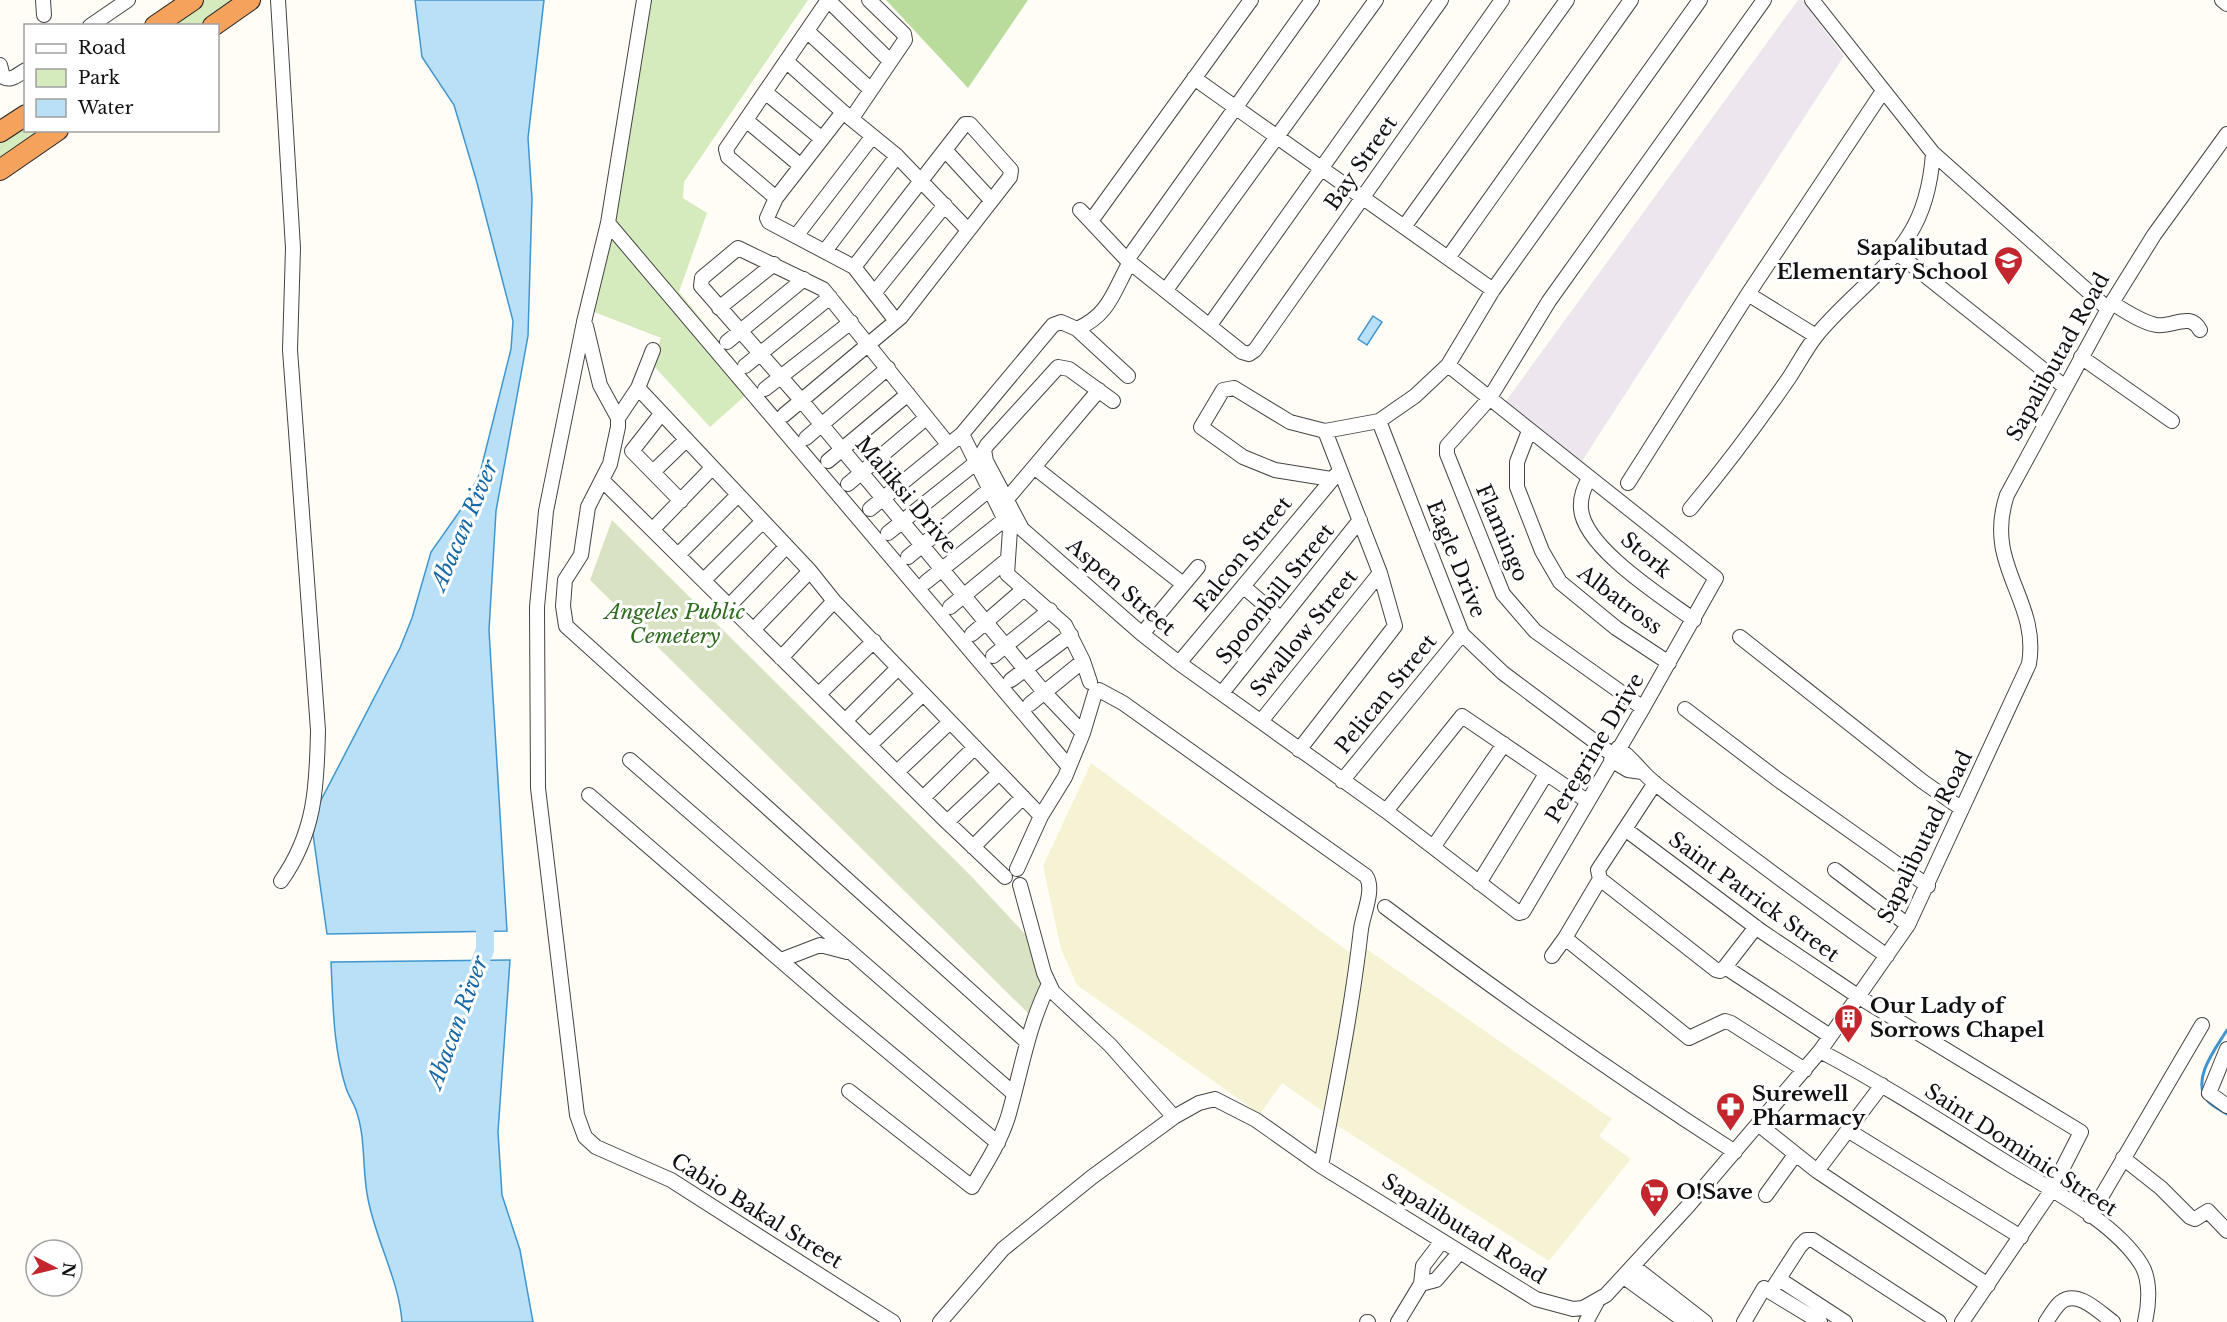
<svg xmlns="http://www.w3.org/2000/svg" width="2227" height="1322" viewBox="0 0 2227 1322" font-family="'Libre Baskerville',serif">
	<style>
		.industrial { fill: #eee6ef }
		.farmland { fill: #f6f3d4 }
		.green { fill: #d5ebbd }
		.forest { fill: #b9dc9c }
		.cemetery { fill: #d9e3c4 }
		.water { fill: #b9e0f7; stroke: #3f96cf; stroke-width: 1.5 }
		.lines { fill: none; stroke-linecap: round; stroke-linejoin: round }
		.stream { stroke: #3f96cf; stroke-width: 3 }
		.river { stroke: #b9e0f7; stroke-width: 18 }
		.minor-casing { stroke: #444; stroke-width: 16 }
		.highway-casing { stroke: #222; stroke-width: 22 }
		.minor { stroke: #fff; stroke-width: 14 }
		.highway { stroke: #f5a25d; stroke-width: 20 }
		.labels { text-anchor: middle; stroke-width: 6; stroke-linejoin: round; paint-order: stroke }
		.street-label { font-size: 21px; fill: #111; stroke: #fff }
		.poi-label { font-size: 21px; font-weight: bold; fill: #111; stroke: #fff; text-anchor: start }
		.park-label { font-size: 21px; font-style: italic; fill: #2f6b1f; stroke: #fff }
		.water-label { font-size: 22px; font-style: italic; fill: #1768a6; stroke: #fff }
	</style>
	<rect width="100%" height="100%" fill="#fffdf5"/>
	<path class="industrial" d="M 1798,0 L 1802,0 L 1844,56 L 1582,461 L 1506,401 Z"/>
	<path class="farmland" d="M 1091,763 L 1356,957 L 1328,1115 L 1282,1083 L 1260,1114 L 1077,985 L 1061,949 L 1043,866 Z
		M 1365,948 L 1612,1119 L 1599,1136 L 1631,1159 L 1549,1261 L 1335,1124 Z"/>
	<path class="green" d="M 205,0 L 237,0 L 200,25 L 168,26 Z
		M 651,0 L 808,0 L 684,182 L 683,198 L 707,213 L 679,292 L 756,386 L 710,427 L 651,363 L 661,338 L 589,310 Z
		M 25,124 L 26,130 L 49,131 L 0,164 L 0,142 Z"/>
	<path class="forest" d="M 886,0 L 1028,0 L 968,88 Z"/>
	<path class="cemetery" d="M 612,520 L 971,876 L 1025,934 L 1041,984 L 1031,1016 L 590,580 Z"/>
	<path class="water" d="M 415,0 L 544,0 L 528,138 L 532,199 L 528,336 L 496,511 L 489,630 L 507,931 L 327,934 L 313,834 L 318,806 L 400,648 L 412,618 L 431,552 L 464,505 L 480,473 L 511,349 L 513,321 L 476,179 L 454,105 L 422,57 Z
		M 1373,316 L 1382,322 L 1367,345 L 1358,339 Z
		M 510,960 L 498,1132 L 502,1195 L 520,1250 L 533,1322 L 402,1322 C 399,1280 376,1241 368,1199 C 362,1171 366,1141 357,1113 C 355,1105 349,1097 346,1088 C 333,1047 333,1004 331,962 Z"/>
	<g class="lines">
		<path class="stream" d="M 2227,1030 C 2216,1048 2191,1079 2207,1100 C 2211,1106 2221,1110 2227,1114"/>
		<path class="river" d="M 472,981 L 485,950 L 485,906"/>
		<defs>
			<path id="minor" d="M 43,0 L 44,15
				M 278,0 L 293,248 L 290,350 L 318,730 C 317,787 315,833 281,881
				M 644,0 L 608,223 L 584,322 L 546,511 L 537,607 L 538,788 L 577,1115 L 585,1137 L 596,1147 L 671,1180 L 893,1322
				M 828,0 L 890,61
				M 1812,0 L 1933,153 L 2108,309
				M 2222,0 L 2227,4
				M 90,26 L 128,0
				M 807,31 L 871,90
				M 786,61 L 843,112 L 897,156 L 968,230
				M 0,65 L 3,77 C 11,82 18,74 26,70
				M 1194,78 L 1493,290
				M 765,92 L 822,139
				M 843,112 L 776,198 L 767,218 L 769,222 L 854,267 L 896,321
				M 852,118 L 905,40 L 904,34 L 869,0
				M 746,120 L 801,166
				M 945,150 L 991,200
				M 776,198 L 728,157 L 726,149 L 828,0
				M 1080,210 L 1127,260 L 1242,352 L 1249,354 L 1255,350 L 1502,0
				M 1091,221 L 1251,0
				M 608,223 L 1069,767
				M 1404,227 L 1567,0
				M 796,236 L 872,137
				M 825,251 L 897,156
				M 1897,253 L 2065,387
				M 1448,258 L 1631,0
				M 1127,260 L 1312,0
				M 1166,290 L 1376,0
				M 875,292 L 945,205
				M 1748,294 L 1816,336
				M 2112,303 C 2125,311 2141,322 2156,325 C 2172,328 2190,311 2200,330
				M 719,308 L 774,264
				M 1210,325 L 1441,0
				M 586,326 L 600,385 L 618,418 L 618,427 L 610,464 L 588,507 L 581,555 L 565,580 L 563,606 L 566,626 L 1027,1042
				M 1077,329 L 1128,376
				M 727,342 L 804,279
				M 2081,357 L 2172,421
				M 745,366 L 830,297
				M 638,388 L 810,571 L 834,601 L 1041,816
				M 765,389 L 851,322
				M 1113,401 L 1069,369 L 1058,367 L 987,445 L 984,450 L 986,461 L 1022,529 L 1142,634 L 1179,663 L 1386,811 L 1519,913 L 1523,912 L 1643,708 L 1716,578 L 1448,365
				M 661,414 L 632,451 L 681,501
				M 784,415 L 901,317 L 1010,177 L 1011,170 L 970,124 L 965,124 L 854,267
				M 618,418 L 638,388 L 653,350
				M 1379,421 L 1462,634 L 1503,673 L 1613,755
				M 1529,431 L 1517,462 L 1517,487 L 1542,551 L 1560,582 L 1616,628 L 1669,663
				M 962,434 L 1010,530 L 1007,574 L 1065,625 L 1083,661 L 1090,682
				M 806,438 L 888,368
				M 948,444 L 823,289 L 738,248 L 702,278 L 701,286 L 801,400 L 1044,692 L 1083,733
				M 828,461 L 908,394
				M 1034,467 L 1183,584
				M 653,472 L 685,441
				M 1589,478 C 1584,488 1580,497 1581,509 C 1584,548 1664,598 1694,620
				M 1331,479 L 1275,470 L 1243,457 L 1201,427 L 1223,390 L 1234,388 L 1290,422 L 1325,431 L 1379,421 L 1415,396 L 1448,365 L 1493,290 L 1700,0
				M 603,481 L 947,822 L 1005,877
				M 1628,483 L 1748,294 L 1883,91
				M 848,484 L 926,418
				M 1007,499 L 1099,390
				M 870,509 L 962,434 L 1053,325 L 1061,322 L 1077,329 C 1110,314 1113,292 1130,262
				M 1690,509 C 1725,467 1758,423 1789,378 C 1798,364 1806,349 1816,336 C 1844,301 1886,272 1909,235 C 1925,210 1931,182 1933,153
				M 653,529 L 712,468
				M 888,533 L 978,461
				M 679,554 L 737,496
				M 908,557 L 991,488
				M 705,579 L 763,521
				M 926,582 L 1005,519
				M 1244,587 L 1280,618
				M 730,605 L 786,547
				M 950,607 L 1007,560
				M 753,630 L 810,571
				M 972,634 L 1024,589
				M 1142,634 L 1198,567
				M 1740,637 L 1922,781 L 1962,809
				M 993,656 L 1050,610
				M 781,658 L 834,601
				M 1179,663 L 1336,475
				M 1011,680 L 1071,635
				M 1222,693 L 1360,520
				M 819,694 L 874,641
				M 1030,704 L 1083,661
				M 1643,708 L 1535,631 L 1503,594 L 1447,454 L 1447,446 L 1489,399 L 1549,301 L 1764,0
				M 1685,709 L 1777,779 L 1928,886
				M 846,720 L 898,668
				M 1262,720 L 1380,573
				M 870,745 L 923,694
				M 1618,748 C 1632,758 1633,762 1644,773 C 1653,783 1665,791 1676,800 C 1745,853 1815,905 1887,956
				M 1299,750 L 1395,626 L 1380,573 L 1325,431
				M 630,760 L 1013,1093
				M 1611,760 L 1628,770 L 1642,772
				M 897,772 L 950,722
				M 1342,781 L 1462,634
				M 1655,783 L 1598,870 L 1600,879 L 1716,970 L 1720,971 L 1725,967 L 1756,927
				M 589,795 L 838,1010 L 998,1143
				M 923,798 L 975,747
				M 1386,811 L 1462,716 L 1587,801
				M 947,822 L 999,773
				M 1625,829 L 1761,931 L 1859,997 L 2081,1132 L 2051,1191 L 1962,1322
				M 1434,846 L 1504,744
				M 973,847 L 1023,797
				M 1017,869 L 1041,816 L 1065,777 L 1083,733 L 1095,693 L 1099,690 L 1123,703 L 1366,876 C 1375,889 1363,914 1361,929 C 1352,1009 1336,1088 1321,1166
				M 1835,870 L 1908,925
				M 1600,879 L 1565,938 L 1689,1038 L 1725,1021 L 1731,1023 L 1805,1070
				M 1479,883 L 1546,774
				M 1020,885 L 1044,973 L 1053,992 L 1110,1045 L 1174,1117
				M 1385,907 C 1499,993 1615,1075 1735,1152
				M 1552,956 L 1565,938
				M 781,960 L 820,945 L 847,952
				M 1725,967 L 1830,1036
				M 2227,1049 L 2209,1093 L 2227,1106
				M 1820,1051 C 1883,1084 1943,1123 2004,1161 C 2047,1188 2113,1220 2141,1264 C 2151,1280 2149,1305 2145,1322
				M 849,1091 L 972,1187 C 986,1164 1000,1142 1008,1117 C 1021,1072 1028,1026 1049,984
				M 1758,1124 L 1817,1171 L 1988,1285
				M 1849,1131 L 2021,1237
				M 2123,1158 L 2161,1188 L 2190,1217 L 2195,1219 L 2208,1211 L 2227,1231
				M 1817,1171 L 1882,1085
				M 1766,1195 L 1795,1155
				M 2090,1216 L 2202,1025
				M 1633,1266 L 1705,1322
				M 1624,1277 L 1686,1322
				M 1779,1279 L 1845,1322
				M 1421,1284 L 1436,1280 L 1460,1252
				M 1771,1291 L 1800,1246 L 1806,1240 L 1813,1240 L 1939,1322
				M 940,1322 L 1003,1249 L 1092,1177 L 1174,1117 L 1199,1103 L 1215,1099 L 1256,1120 L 1321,1166 L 1536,1299 L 1573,1309 L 1583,1308 L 1606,1295 L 1688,1206 L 1820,1051 L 1908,925 L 2029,664 C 2040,599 1983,566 2007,495 L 2108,309 L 2154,235 L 2227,134
				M 1367,1322 L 1368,1322
				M 1398,1322 L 1421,1284 L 1423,1266 L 1442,1241
				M 1586,1322 L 1597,1302
				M 1744,1322 L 1764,1288 L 1820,1322
				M 2046,1322 C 2050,1316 2055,1307 2061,1302 C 2078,1289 2100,1313 2113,1322"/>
			<path id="highway" d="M 155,26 L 193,0
				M 213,26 L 250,0
				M 0,132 L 26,115
				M 0,170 L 58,130"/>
		</defs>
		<use href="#minor" class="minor-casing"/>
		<use href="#highway" class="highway-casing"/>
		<use href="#minor" class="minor"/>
		<use href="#highway" class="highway"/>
	</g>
	<defs>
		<symbol id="school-pin" viewBox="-11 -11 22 30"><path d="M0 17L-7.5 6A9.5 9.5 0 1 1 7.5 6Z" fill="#c4262e" stroke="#fff"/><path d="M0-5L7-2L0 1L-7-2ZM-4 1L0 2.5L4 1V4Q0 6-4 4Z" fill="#fff"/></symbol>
		<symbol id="building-pin" viewBox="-11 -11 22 30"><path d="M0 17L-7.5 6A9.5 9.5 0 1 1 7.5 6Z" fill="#c4262e" stroke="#fff"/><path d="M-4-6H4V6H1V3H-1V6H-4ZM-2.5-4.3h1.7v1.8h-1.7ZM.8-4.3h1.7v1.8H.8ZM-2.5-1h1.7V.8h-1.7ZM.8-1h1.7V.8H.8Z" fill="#fff"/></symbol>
		<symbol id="pharmacy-pin" viewBox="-11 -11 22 30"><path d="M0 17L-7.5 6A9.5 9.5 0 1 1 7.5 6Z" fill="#c4262e" stroke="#fff"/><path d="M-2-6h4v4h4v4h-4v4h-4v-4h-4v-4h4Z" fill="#fff"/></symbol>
		<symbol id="supermarket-pin" viewBox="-11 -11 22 30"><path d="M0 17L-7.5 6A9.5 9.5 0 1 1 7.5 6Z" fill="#c4262e" stroke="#fff"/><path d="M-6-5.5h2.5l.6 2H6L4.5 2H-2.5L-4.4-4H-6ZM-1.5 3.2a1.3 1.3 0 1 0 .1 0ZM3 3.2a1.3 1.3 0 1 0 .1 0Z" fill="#fff"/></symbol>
	</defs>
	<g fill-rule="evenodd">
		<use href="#school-pin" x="1992" y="244" width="33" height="45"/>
		<use href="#building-pin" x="1832" y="1002" width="33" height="45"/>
		<use href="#pharmacy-pin" x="1714" y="1090" width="33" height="45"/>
		<use href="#supermarket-pin" x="1638" y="1176" width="33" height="45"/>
	</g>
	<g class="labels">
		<g class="street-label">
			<text transform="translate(1361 163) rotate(-55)" y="7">Bay Street</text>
			<text transform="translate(2058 357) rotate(-61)" y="7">Sapalibutad Road</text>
			<text transform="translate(906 495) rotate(50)" y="7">Maliksi Drive</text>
			<text transform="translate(1502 533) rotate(67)" y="7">Flamingo</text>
			<text transform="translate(1243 554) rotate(-51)" y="7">Falcon Street</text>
			<text transform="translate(1646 555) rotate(40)" y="7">Stork</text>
			<text transform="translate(1456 559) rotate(68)" y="7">Eagle Drive</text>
			<text transform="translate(1121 587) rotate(41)" y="7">Aspen Street</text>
			<text transform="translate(1275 594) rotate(-51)" y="7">Spoonbill Street</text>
			<text transform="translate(1620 600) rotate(37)" y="7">Albatross</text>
			<text transform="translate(1304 633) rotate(-51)" y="7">Swallow Street</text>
			<text transform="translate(1386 694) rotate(-51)" y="7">Pelican Street</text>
			<text transform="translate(1595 748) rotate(-59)" y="7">Peregrine Drive</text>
			<text transform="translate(1925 837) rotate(-64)" y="7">Sapalibutad Road</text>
			<text transform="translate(1754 897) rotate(36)" y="7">Saint Patrick Street</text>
			<text transform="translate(2021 1150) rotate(33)" y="7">Saint Dominic Street</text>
			<text transform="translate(757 1211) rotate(32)" y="7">Cabio Bakal Street</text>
			<text transform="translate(1464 1229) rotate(32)" y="7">Sapalibutad Road</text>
		</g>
		<g class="poi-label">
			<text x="1988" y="255" text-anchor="end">Sapalibutad<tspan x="1988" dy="24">Elementary School</tspan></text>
			<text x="1870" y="1013">Our Lady of<tspan x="1870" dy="24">Sorrows Chapel</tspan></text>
			<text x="1752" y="1101">Surewell<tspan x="1752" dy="24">Pharmacy</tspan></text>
			<text x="1676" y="1199">O!Save</text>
		</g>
		<g class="park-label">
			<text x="675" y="619">Angeles Public<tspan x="675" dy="24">Cemetery</tspan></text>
		</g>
		<g class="water-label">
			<text transform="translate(464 525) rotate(-67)" y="8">Abacan River</text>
			<text transform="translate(457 1022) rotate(-70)" y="8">Abacan River</text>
		</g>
	</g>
	<rect x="24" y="24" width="195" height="108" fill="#ffffff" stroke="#a0a0a0" stroke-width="1.5"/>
	<rect x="36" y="44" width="30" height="9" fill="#ffffff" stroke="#a0a0a0" stroke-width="1.5"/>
	<text x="78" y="54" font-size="18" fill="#111111">Road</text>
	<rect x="36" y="69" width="30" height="18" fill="#d5ebbd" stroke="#a0a0a0" stroke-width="1.5"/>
	<text x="78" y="84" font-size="18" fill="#111111">Park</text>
	<rect x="36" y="99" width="30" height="18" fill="#b9e0f7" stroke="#a0a0a0" stroke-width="1.5"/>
	<text x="78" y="114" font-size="18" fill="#111111">Water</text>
	<g transform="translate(54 1268) rotate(97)"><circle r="28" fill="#ffffff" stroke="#a0a0a0" stroke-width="1.5"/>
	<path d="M0-4.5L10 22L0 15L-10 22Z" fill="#c4262e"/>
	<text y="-9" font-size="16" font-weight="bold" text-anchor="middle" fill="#111111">N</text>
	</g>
</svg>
